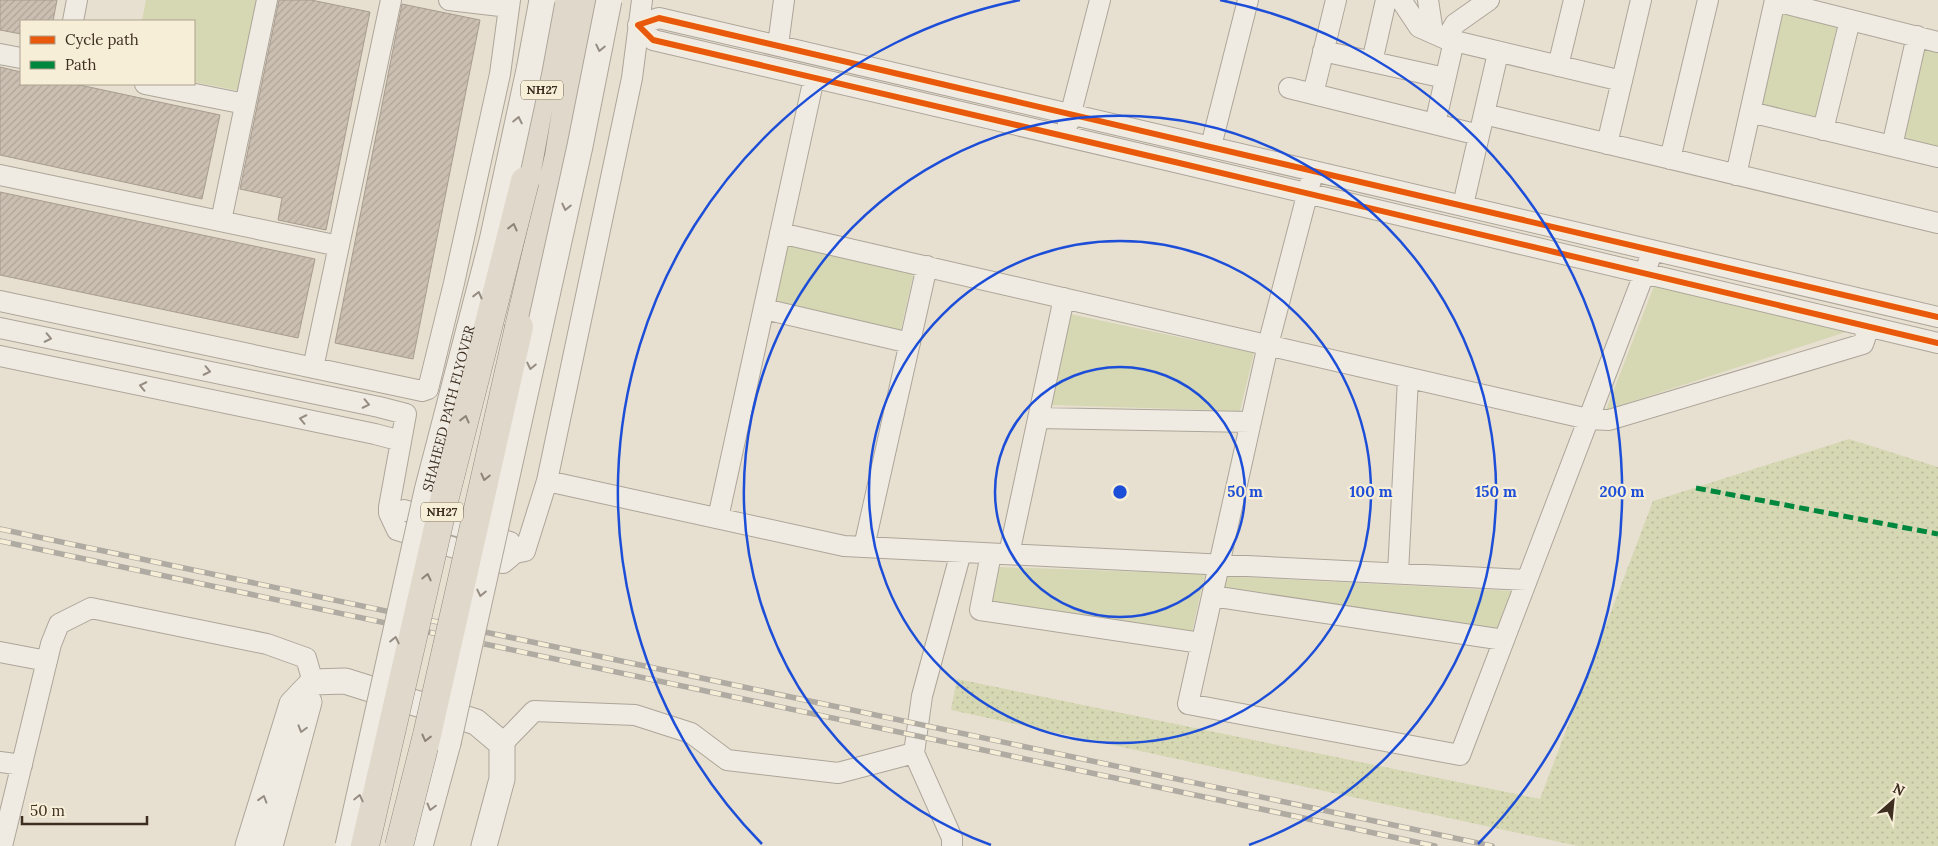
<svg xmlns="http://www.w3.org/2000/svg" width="1938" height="846" viewBox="0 0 1938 846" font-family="Lora,serif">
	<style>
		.grass { fill: url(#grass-dots) }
		.park { fill: #d6d7b3 }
		.building { fill: url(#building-hatch); stroke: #a89c90 }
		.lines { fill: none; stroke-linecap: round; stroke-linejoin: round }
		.minor-casing { stroke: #ada599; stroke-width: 22 }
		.tertiary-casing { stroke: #ada599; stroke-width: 27 }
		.trunk-casing { stroke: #928b80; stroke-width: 29 }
		.minor { stroke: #efebe3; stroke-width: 20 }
		.tertiary { stroke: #efebe3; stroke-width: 25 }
		.trunk { stroke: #e0d9cb; stroke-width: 28 }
		.rail-casing { stroke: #afaaa2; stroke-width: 5.5 }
		.rail { stroke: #f7eed8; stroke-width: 4; stroke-dasharray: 11; stroke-linecap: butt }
		.tertiary-bridge-casing { stroke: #ada599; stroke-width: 27; stroke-linecap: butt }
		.trunk-bridge-casing { stroke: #928b80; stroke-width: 29; stroke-linecap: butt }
		.tertiary-bridge { stroke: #efebe3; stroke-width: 25 }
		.trunk-bridge { stroke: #e0d9cb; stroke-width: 28 }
		.quiet { stroke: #00873e; stroke-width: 5; stroke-dasharray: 10 5; stroke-linecap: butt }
		.cycleway-casing { stroke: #f7eed8; stroke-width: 9 }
		.cycleway { stroke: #e8590c; stroke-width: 6 }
		.oneway { stroke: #968c82 }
		.oneway2 { stroke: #8e8476 }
		.ring { fill: none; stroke: #1d4ed8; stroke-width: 2.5 }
		.labels { text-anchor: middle; stroke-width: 4.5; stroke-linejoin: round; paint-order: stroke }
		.shield { fill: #f7eed8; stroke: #756857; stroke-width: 1 }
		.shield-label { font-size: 12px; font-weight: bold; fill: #3d2e20 }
		.street-label { font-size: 14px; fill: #3d2e20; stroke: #f7eed8 }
		.centre { fill: #1d4ed8; stroke: #f7eed8; stroke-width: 2.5 }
		.ring-label { font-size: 15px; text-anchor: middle; font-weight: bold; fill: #1d4ed8; stroke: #f7eed8; stroke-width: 4.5; stroke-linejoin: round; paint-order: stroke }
	</style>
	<defs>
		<pattern id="grass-dots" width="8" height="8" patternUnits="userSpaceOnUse" patternTransform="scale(1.25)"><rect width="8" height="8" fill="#d6d7b3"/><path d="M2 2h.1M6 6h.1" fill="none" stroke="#b9b99a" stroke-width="1.8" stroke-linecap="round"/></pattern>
		<pattern id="building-hatch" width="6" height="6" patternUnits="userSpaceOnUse" patternTransform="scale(1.25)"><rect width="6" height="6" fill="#cbbfb2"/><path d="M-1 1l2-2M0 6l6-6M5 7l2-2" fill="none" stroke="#afa499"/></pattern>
	</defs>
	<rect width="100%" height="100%" fill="#e7e0d1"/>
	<path class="grass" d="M 1849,439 L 1938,467 L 1938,846 L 1578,846 L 951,710 L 957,679 L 1540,799 L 1653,501 Z"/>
	<path class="park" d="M 146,0 L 258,0 L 240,91 L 194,82 L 194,21 L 142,21 Z
		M 1783,8 L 1844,23 L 1820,122 L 1759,107 Z
		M 1923,43 L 1938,46 L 1938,150 L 1900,141 Z
		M 788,243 L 914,272 L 900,333 L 774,303 Z
		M 1654,286 L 1846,332 L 1606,410 Z
		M 1070,314 L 1254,353 L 1240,411 L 1050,405 Z
		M 998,567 L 1205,574 L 1192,632 L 989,604 Z
		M 1224,576 L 1513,591 L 1500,629 L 1221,589 Z"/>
	<path class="building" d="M 0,0 L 57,0 L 53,21 L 21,21 L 21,34 L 0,30 Z
		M 279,0 L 311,0 L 370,12 L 326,230 L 278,220 L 282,198 L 240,189 Z
		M 402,4 L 480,20 L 413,359 L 335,343 Z
		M 0,67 L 21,72 L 21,84 L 75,84 L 220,115 L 202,199 L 0,155 Z
		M 0,192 L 315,259 L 298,338 L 0,275 Z"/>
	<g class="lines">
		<defs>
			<path id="minor" d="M 449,0 L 509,7
				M 1401,0 L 1419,27 L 1446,39 L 1622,81
				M 1428,0 L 1433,33
				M 1775,1 L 1938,42
				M 73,21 L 77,0
				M 1446,39 L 1455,24 L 1489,0
				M 778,45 L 784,0
				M 1323,51 L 1445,78
				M 0,54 L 21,58
				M 1372,62 L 1386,0
				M 1558,66 L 1574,0
				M 145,84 L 245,104
				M 1289,88 L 1479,135
				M 1313,94 L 1336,0
				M 1750,112 L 1938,157
				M 1484,114 L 1938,223
				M 1068,124 L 1100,0
				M 1435,124 L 1454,41
				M 1823,130 L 1850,20
				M 1607,144 L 1641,0
				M 1211,146 L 1248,0
				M 1892,146 L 1917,36
				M 1670,159 L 1708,0
				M 0,175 L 339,246
				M 1736,175 L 1775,0
				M 1311,180 L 1268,345 L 1188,704 L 1460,755 L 1649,261
				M 1463,205 L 1498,53
				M 221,221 L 267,0
				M 780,233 L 1588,419 L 1609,420 L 1863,344 L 1869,327
				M 0,301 L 422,391 L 428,389 L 454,283 L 500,74 L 510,0
				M 764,309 L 910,343
				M 1938,317 L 659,18 L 638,25 L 653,40 L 1175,162 L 1938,343
				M 0,328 L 379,407 L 406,414 L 389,507 L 389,513 L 397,530 L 503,563 L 515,553 L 525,551 L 547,481 L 632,78 L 642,0
				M 0,356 L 375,434 L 401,441
				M 313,368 L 391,0
				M 1038,418 L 1251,422
				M 547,481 L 844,546 L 1527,580
				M 392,518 L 404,510 L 510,542 L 515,553
				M 718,518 L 814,78
				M 864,547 L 927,266
				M 991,554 L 980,610 L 1201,643
				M 1009,554 L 1064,298
				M 1398,573 L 1408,378
				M 1212,596 L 1504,640
				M 0,652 L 47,661
				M 502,744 L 534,711 L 635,715 L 691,733 L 727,760 L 838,773 L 914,753
				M 0,762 L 22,765
				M 2,846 L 51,644 L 59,624 L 91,608 L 267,644 L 306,658 L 313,682
				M 952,846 L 952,838 L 914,753 L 922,696 L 961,552"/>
			<path id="tertiary" d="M 248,846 L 292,704 L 313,682 L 345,681 L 476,722 L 502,744 L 502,779 L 484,846
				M 270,846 L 309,702
				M 420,846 L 448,743"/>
			<path id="trunk" d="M 525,181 L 558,0
				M 519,327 L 559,156 L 584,0"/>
		</defs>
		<use href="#minor" class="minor-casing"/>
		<use href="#tertiary" class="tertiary-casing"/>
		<use href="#trunk" class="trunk-casing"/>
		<use href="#minor" class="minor"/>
		<use href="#tertiary" class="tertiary"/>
		<use href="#trunk" class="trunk"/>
		<defs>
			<path id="rail" d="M 0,529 L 1492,846
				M 0,541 L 1435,846"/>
		</defs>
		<use href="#rail" class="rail-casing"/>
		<use href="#rail" class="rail"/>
		<defs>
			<g id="tertiary-bridge">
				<path d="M 448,743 L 580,146 L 609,0"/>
				<path id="s1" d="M 348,846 L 427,491 L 492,241 L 529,70 L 542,0"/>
			</g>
			<path id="trunk-bridge" d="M 365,846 L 445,497 L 525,181
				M 399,846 L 427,735 L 519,327"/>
		</defs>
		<use href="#tertiary-bridge" class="tertiary-bridge-casing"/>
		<use href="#trunk-bridge" class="trunk-bridge-casing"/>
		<use href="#tertiary-bridge" class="tertiary-bridge"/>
		<use href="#trunk-bridge" class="trunk-bridge"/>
		<path class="quiet" d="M 1696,488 L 1938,534"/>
		<defs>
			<path id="cycleway" d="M 1938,317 L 659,18 L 638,25 L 653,40 L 1175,162 L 1938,343"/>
		</defs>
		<use href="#cycleway" class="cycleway-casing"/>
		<use href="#cycleway" class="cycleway"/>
	</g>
	<defs><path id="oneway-chevron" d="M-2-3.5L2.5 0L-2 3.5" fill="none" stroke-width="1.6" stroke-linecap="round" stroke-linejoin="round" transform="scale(1.25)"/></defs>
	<g class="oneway">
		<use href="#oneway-chevron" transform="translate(600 48) rotate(102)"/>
		<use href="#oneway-chevron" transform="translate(518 120) rotate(-78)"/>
		<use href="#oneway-chevron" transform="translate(566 207) rotate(103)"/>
		<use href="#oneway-chevron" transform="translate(478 295) rotate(-76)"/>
		<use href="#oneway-chevron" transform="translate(48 338) rotate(12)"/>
		<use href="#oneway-chevron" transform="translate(531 366) rotate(102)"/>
		<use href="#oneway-chevron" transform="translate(207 371) rotate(12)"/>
		<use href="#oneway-chevron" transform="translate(143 386) rotate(-168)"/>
		<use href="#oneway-chevron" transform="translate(366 404) rotate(12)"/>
		<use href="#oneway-chevron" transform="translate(303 419) rotate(-168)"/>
		<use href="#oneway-chevron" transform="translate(481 593) rotate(102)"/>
		<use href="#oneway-chevron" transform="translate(395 640) rotate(-78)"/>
		<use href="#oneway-chevron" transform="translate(302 729) rotate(106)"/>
		<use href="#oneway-chevron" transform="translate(359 798) rotate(-77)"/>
		<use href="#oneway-chevron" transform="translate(263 799) rotate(-73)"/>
		<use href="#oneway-chevron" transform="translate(431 807) rotate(105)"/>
	</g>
	<g class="oneway2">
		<use href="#oneway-chevron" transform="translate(513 227) rotate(-76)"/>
		<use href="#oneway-chevron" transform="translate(465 419) rotate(-76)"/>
		<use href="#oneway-chevron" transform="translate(485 477) rotate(103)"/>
		<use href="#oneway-chevron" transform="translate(427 577) rotate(-77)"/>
		<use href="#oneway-chevron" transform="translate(426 738) rotate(104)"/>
	</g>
	<g class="ring">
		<circle cx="1120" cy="492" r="125"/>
		<circle cx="1120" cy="492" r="251"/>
		<path d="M991 845A376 376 0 1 1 1249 845"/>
		<path d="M762 844A502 502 0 0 1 1020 0M1220 0A502 502 0 0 1 1478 844"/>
	</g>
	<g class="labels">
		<g class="shield">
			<rect x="521" y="80.5" width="42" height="19" rx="4"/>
			<rect x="421" y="502.5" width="42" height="19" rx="4"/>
		</g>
		<g class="shield-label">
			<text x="542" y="94">NH27</text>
			<text x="442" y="516">NH27</text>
		</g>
		<g class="street-label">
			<text dy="5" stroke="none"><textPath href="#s1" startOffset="449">SHAHEED PATH FLYOVER</textPath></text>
		</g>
	</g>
	<circle cx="1120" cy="492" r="8" class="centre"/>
	<g class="ring-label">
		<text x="1245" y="497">50 m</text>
		<text x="1371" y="497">100 m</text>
		<text x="1496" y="497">150 m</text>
		<text x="1622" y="497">200 m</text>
	</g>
	<rect x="20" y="20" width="175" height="65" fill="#f7eed8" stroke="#ada18e"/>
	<rect x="30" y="36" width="25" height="8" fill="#e8590c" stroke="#ada18e"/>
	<text x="65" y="45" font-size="15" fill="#3d2e20">Cycle path</text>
	<rect x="30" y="61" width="25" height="8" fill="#00873e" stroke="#ada18e"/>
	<text x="65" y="70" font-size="15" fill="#3d2e20">Path</text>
	<g transform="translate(1893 801) rotate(27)" stroke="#f7eed8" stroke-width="4" paint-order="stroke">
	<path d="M0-4L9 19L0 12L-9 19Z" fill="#3d2e20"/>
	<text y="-8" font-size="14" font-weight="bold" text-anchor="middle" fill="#3d2e20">N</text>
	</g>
	<path d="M22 816v8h125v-8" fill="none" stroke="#3d2e20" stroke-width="2.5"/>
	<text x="30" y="816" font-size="15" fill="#3d2e20" stroke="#f7eed8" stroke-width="4" paint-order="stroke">50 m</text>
</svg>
